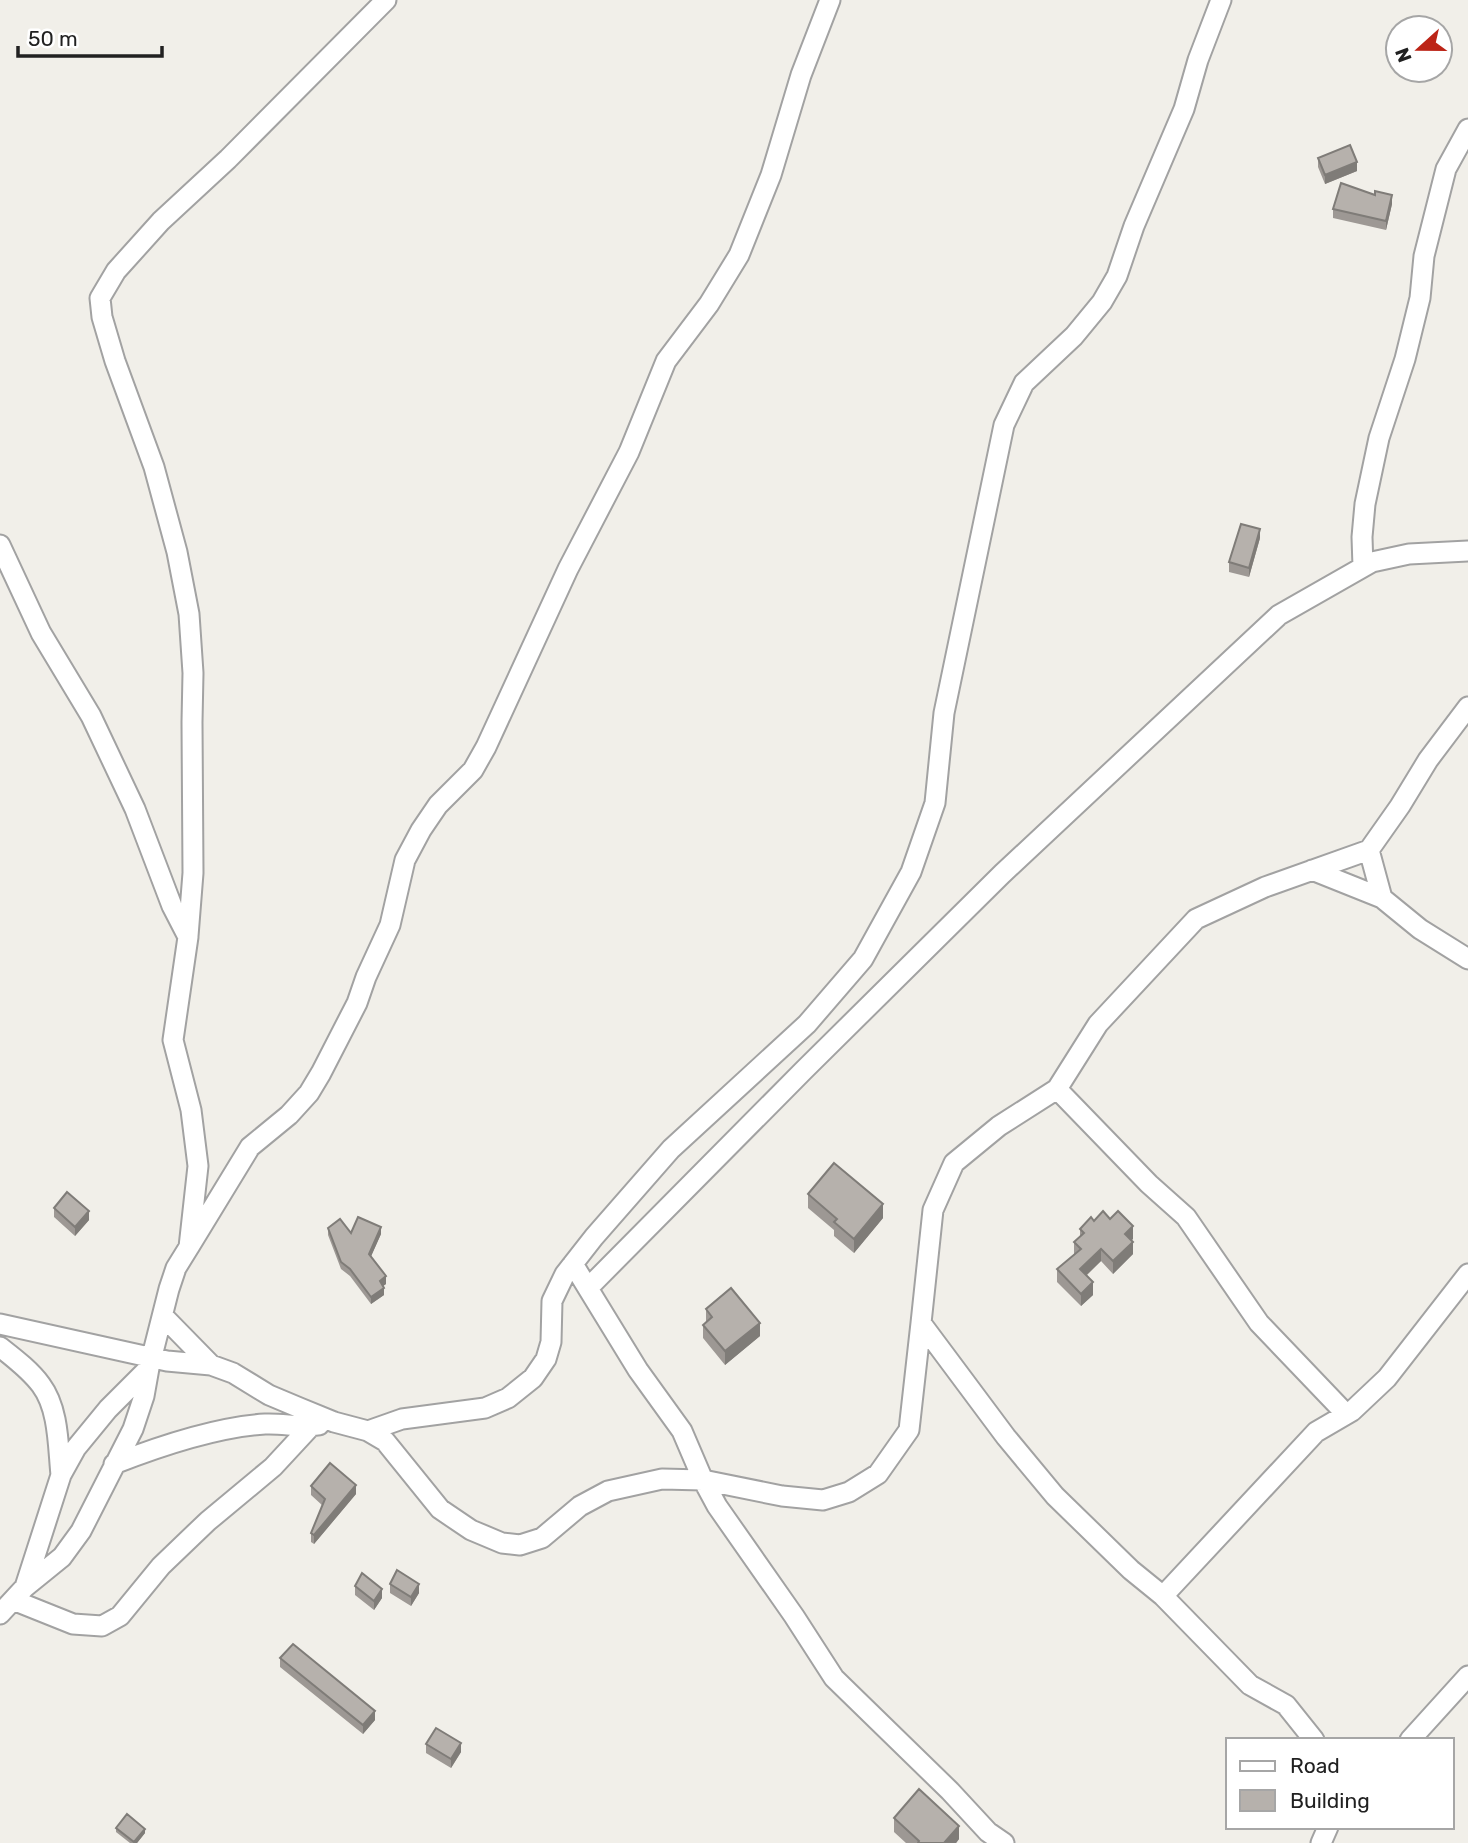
<svg xmlns="http://www.w3.org/2000/svg" width="1468" height="1843" viewBox="0 0 1468 1843" font-family="Rubik,sans-serif">
	<style>
		.lines { fill: none; stroke-linecap: round; stroke-linejoin: round }
		.street-casing { stroke: #a2a2a2; stroke-width: 23 }
		.street { stroke: #fff; stroke-width: 19 }
		.wall { fill: #9d9894 }
		.shaded-wall { fill: #7f7c78 }
		.building { fill: #b6b1ac; stroke: #7f7c78; stroke-width: 2 }
	</style>
	<rect width="100%" height="100%" fill="#f1efe9"/>
	<g class="lines">
		<defs>
			<path id="street" d="M 0,545 L 41,633 L 91,716 L 135,809 L 172,906 L 188,937 L 173,1040 L 191,1110 L 198,1166 L 189,1247 L 176,1268 L 169,1289 L 149,1368 L 108,1409 L 76,1448 L 61,1475 L 25,1587 L 0,1614
				M 1363,567 L 1362,537 L 1365,504 L 1379,438 L 1405,359 L 1420,298 L 1424,256 L 1446,169 L 1468,129
				M 1369,850 L 1382,898 L 1420,929 L 1468,959
				M 1312,870 L 1382,898
				M 188,936 L 193,873 L 192,722 L 193,673 L 189,614 L 177,552 L 154,467 L 115,361 L 102,317 L 100,298 L 116,271 L 161,221 L 228,159 L 386,0
				M 1057,1089 L 1149,1184 L 1186,1217 L 1259,1323 L 1346,1414
				M 189,1247 L 250,1147 L 289,1115 L 309,1093 L 321,1073 L 357,1003 L 366,977 L 390,925 L 405,860 L 421,830 L 438,805 L 473,770 L 486,747 L 568,569 L 629,452 L 666,361 L 709,304 L 739,255 L 771,175 L 801,75 L 830,0
				M 573,1264 L 638,1370 L 682,1431 L 703,1480 L 782,1496 L 823,1500 L 849,1492 L 878,1474 L 909,1430 L 921,1323 L 1006,1437 L 1055,1496 L 1131,1570 L 1163,1596 L 1250,1685 L 1286,1705 L 1314,1740
				M 588,1288 L 804,1070 L 1002,874 L 1279,615 L 1372,562 L 1409,554 L 1468,551
				M 163,1316 L 211,1365
				M 921,1323 L 933,1210 L 954,1163 L 999,1126 L 1057,1089 L 1098,1024 L 1196,919 L 1265,887 L 1369,850 L 1400,806 L 1428,760 L 1468,707
				M 0,1324 L 167,1361 L 211,1365 L 233,1373 L 269,1395 L 300,1408 L 334,1422 L 368,1431 L 385,1441 L 440,1509 L 471,1530 L 502,1543 L 520,1545 L 542,1538 L 580,1506 L 608,1491 L 662,1479 L 703,1480 L 717,1506 L 794,1616 L 834,1678 L 950,1791 L 988,1832 L 1004,1843
				M 0,1347 C 14,1358 30,1370 41,1385 C 59,1409 58,1446 61,1475
				M 368,1431 L 402,1419 L 485,1408 L 508,1398 L 533,1378 L 546,1359 L 551,1342 L 552,1301 L 565,1274 L 594,1237 L 671,1149 L 807,1024 L 863,959 L 911,872 L 935,803 L 944,713 L 1004,425 L 1024,383 L 1074,336 L 1102,302 L 1117,276 L 1134,226 L 1184,109 L 1198,60 L 1221,0
				M 114,1464 C 160,1446 216,1427 265,1424 C 283,1423 301,1428 319,1425
				M 25,1587 L 62,1557 L 81,1531 L 133,1429 L 144,1396 L 149,1368
				M 1163,1596 L 1316,1432 L 1352,1411 L 1387,1378 L 1468,1274
				M 13,1600 L 73,1624 L 102,1626 L 120,1616 L 161,1566 L 208,1521 L 273,1467 L 311,1426
				M 1410,1740 L 1468,1676
				M 1321,1843 L 1328,1827"/>
		</defs>
		<use href="#street" class="street-casing"/>
		<use href="#street" class="street"/>
	</g>
	<path class="wall" d="M 1318,158 L 1357,171 L 1325,184 L 1318,167 Z
		M 1392,204 L 1386,230 L 1333,218 L 1333,209 Z
		M 1260,538 L 1249,577 L 1229,572 L 1229,562 Z
		M 808,1194 L 883,1218 L 854,1253 L 834,1236 L 834,1230 L 808,1208 Z
		M 54,1208 L 89,1220 L 75,1236 L 54,1217 Z
		M 1110,1219 L 1133,1239 L 1131,1240 L 1133,1254 L 1113,1274 L 1101,1261 L 1087,1275 L 1093,1295 L 1081,1306 L 1057,1282 L 1057,1269 L 1074,1255 L 1074,1242 L 1080,1237 L 1080,1229 L 1094,1221 Z
		M 328,1228 L 351,1233 L 381,1234 L 371,1256 L 386,1284 L 383,1286 L 384,1295 L 371,1304 L 350,1276 L 341,1269 L 328,1235 Z
		M 706,1309 L 760,1336 L 725,1365 L 703,1338 L 703,1325 L 706,1323 Z
		M 311,1486 L 356,1494 L 314,1544 L 311,1542 L 311,1533 L 323,1506 L 311,1495 Z
		M 390,1584 L 419,1593 L 411,1606 L 390,1593 Z
		M 355,1586 L 382,1598 L 374,1610 L 355,1595 Z
		M 280,1658 L 375,1720 L 363,1734 L 280,1667 Z
		M 426,1744 L 461,1752 L 451,1768 L 426,1753 Z
		M 894,1818 L 959,1839 L 956,1843 L 906,1843 L 894,1832 Z
		M 116,1828 L 145,1833 L 137,1843 L 130,1843 L 116,1832 Z"/>
	<path class="shaded-wall" d="M 1357,162 L 1357,171 L 1325,184 L 1325,175 Z
		M 1392,195 L 1392,204 L 1386,230 L 1386,221 Z
		M 1260,529 L 1260,538 L 1249,577 L 1249,568 Z
		M 883,1204 L 883,1218 L 854,1253 L 854,1239 Z
		M 89,1211 L 89,1220 L 75,1236 L 75,1227 Z
		M 1133,1226 L 1133,1239 L 1125,1246 L 1125,1234 Z
		M 381,1227 L 381,1234 L 369,1261 L 369,1254 Z
		M 1133,1242 L 1133,1254 L 1113,1274 L 1113,1261 Z
		M 1101,1249 L 1101,1261 L 1080,1281 L 1080,1269 Z
		M 386,1276 L 386,1284 L 380,1288 L 380,1281 Z
		M 1093,1282 L 1093,1295 L 1081,1306 L 1081,1294 Z
		M 384,1288 L 384,1295 L 371,1304 L 371,1297 Z
		M 760,1323 L 760,1336 L 725,1365 L 725,1351 Z
		M 356,1485 L 356,1494 L 314,1544 L 314,1535 Z
		M 419,1584 L 419,1593 L 411,1606 L 411,1597 Z
		M 382,1589 L 382,1598 L 374,1610 L 374,1601 Z
		M 375,1711 L 375,1720 L 363,1734 L 363,1725 Z
		M 461,1743 L 461,1752 L 451,1768 L 451,1759 Z
		M 959,1826 L 959,1839 L 956,1843 L 944,1843 Z
		M 145,1829 L 145,1833 L 137,1843 L 134,1843 Z"/>
	<path class="building" d="M 1350,145 L 1357,162 L 1325,175 L 1318,158 Z
		M 1341,183 L 1375,195 L 1375,191 L 1392,195 L 1386,221 L 1333,209 Z
		M 1241,524 L 1260,529 L 1249,568 L 1229,562 Z
		M 834,1163 L 883,1204 L 854,1239 L 834,1222 L 837,1219 L 808,1194 Z
		M 67,1192 L 89,1211 L 75,1227 L 54,1208 Z
		M 1103,1211 L 1110,1219 L 1118,1211 L 1133,1226 L 1125,1234 L 1133,1242 L 1113,1261 L 1101,1249 L 1080,1269 L 1093,1282 L 1081,1294 L 1057,1269 L 1081,1249 L 1074,1242 L 1084,1233 L 1080,1229 L 1091,1217 L 1094,1221 Z
		M 358,1217 L 381,1227 L 369,1254 L 386,1276 L 380,1281 L 384,1288 L 371,1297 L 350,1269 L 341,1262 L 328,1228 L 340,1219 L 351,1233 Z
		M 731,1288 L 760,1323 L 725,1351 L 703,1325 L 712,1317 L 706,1309 Z
		M 330,1463 L 356,1485 L 314,1535 L 311,1533 L 325,1499 L 311,1486 Z
		M 397,1570 L 419,1584 L 411,1597 L 390,1584 Z
		M 362,1573 L 382,1589 L 374,1601 L 355,1586 Z
		M 293,1644 L 375,1711 L 363,1725 L 280,1658 Z
		M 436,1728 L 461,1743 L 451,1759 L 426,1744 Z
		M 919,1789 L 959,1826 L 944,1843 L 918,1843 L 919,1841 L 894,1818 Z
		M 127,1814 L 145,1829 L 134,1842 L 116,1828 Z"/>
	<rect x="1226" y="1738" width="228" height="91" fill="#ffffff" stroke="#a6a6a6" stroke-width="2"/>
	<rect x="1240" y="1761" width="35" height="10" fill="#ffffff" stroke="#a6a6a6" stroke-width="2"/>
	<text x="1290" y="1773" font-size="21" fill="#212121">Road</text>
	<rect x="1240" y="1790" width="35" height="21" fill="#b6b1ac" stroke="#a6a6a6" stroke-width="2"/>
	<text x="1290" y="1808" font-size="21" fill="#212121">Building</text>
	<g transform="translate(1419 49) rotate(249)"><circle r="33" fill="#ffffff" stroke="#a6a6a6" stroke-width="2"/>
	<path d="M0-5L12 26L0 18L-12 26Z" fill="#bc2417"/>
	<text y="-10" font-size="19" font-weight="bold" text-anchor="middle" fill="#212121">N</text>
	</g>
	<path d="M18 46v10h144v-10" fill="none" stroke="#212121" stroke-width="3.5"/>
	<text x="28" y="46" font-size="21" fill="#212121" stroke="#ffffff" stroke-width="5" paint-order="stroke">50 m</text>
</svg>
